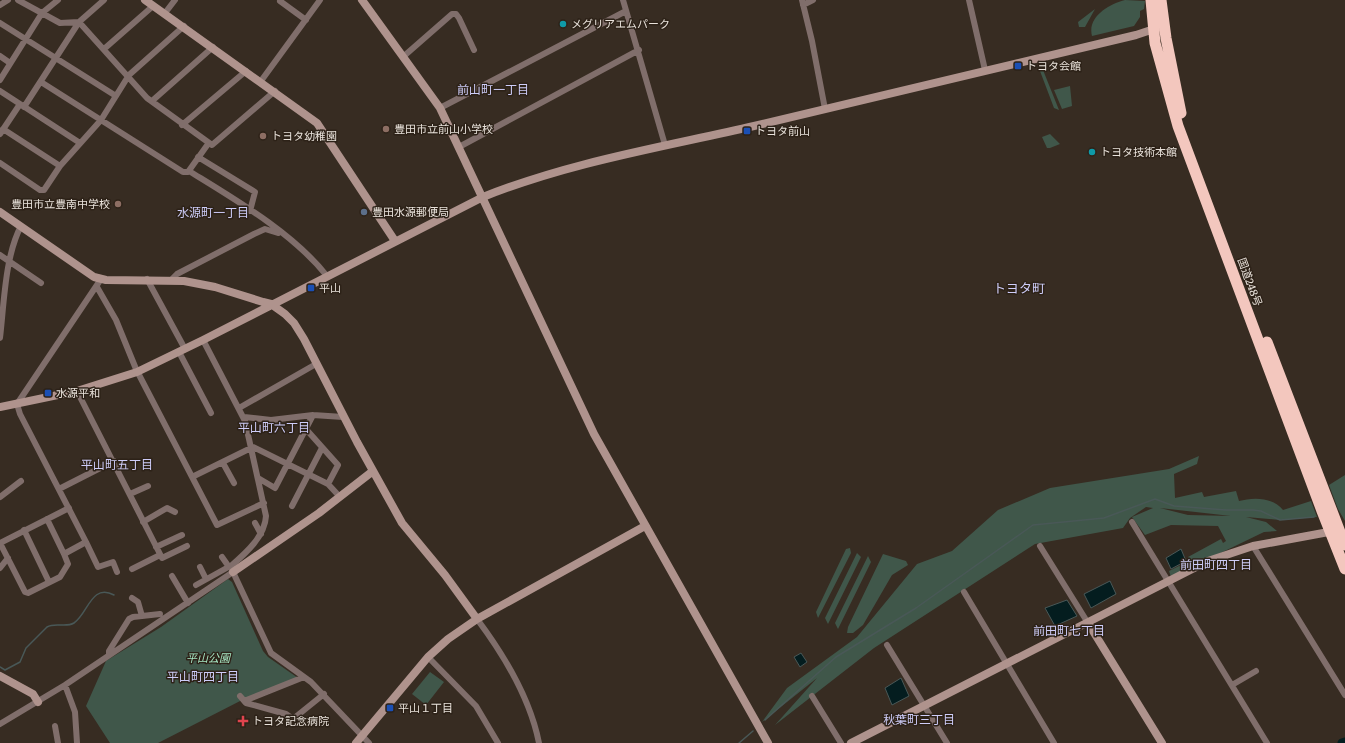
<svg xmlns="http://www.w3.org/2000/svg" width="1345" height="743" viewBox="0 0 1345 743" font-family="Literata,'Noto Sans JP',serif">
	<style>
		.green { fill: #40574a; fill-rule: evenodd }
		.water { fill: #041d1f; stroke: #495857 }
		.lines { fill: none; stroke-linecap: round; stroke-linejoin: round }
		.stream { stroke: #495857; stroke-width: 1.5 }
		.river { stroke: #041d1f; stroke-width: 9 }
		.street { stroke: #806e6b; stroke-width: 6 }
		.secondary { stroke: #af938d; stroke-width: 8 }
		.highway { stroke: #f3c7be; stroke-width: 11 }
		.culture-dot { fill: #0f9aa8; stroke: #2d2218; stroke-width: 1.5 }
		.transit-dot { fill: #1a4fb4; stroke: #2d2218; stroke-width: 1.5 }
		.education-dot { fill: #8d6e63; stroke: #2d2218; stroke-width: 1.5 }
		.service-dot { fill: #5c6f8a; stroke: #2d2218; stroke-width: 1.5 }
		.health-dot { fill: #e0444e; stroke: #2d2218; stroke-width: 1.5 }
		.labels { text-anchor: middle; stroke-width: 3; stroke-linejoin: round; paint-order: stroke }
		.poi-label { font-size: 11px; fill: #e9e2db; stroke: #2d2218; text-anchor: start }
		.street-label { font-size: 11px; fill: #e9e2db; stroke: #2d2218 }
		.park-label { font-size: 11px; font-style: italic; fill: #a7e7c4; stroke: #2d2218 }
		.neighbourhood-label { font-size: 12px; fill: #cecdf9; stroke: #2d2218 }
		.quarter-label { font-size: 13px; fill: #cecdf9; stroke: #2d2218 }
	</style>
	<rect width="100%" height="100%" fill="#372c22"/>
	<path class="green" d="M 1125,0 L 1145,1 L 1144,9 L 1140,11 L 1140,17 L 1134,26 L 1092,36 C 1087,17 1109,4 1125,0 Z
		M 1095,9 L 1085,27 L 1079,27 L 1078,22 Z
		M 1041,65 L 1059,110 L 1054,108 L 1040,71 L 1038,66 Z
		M 1070,86 L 1072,106 L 1062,109 L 1054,90 Z
		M 1050,134 L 1060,144 L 1050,148 L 1047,148 L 1042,137 Z
		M 1199,456 L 1197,464 L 1174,474 L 1175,498 L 1202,492 L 1204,497 L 1236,491 L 1239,501 C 1253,497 1273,497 1283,510 L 1311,501 L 1317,517 L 1280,520 L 1246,517 L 1266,522 L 1277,531 L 1264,532 L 1171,577 L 1169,571 L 1189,561 L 1188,557 L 1221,539 L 1223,543 L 1226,541 L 1218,526 L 1171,525 L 1145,535 L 1132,517 L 1153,508 L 1146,507 L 1130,518 L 1123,528 L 1035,544 L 874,648 L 775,725 L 817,678 L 762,722 L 787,688 L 857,637 L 917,564 L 952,551 L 998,510 L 1050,488 L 1169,469 ZM 1160,508 L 1231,516 L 1232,516 L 1188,515 Z
		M 1345,475 L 1345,521 L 1338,509 L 1329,485 Z
		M 850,548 L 851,553 L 818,618 L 816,612 L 846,549 Z
		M 857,553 L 861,557 L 828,624 L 825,618 Z
		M 883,554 L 906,561 L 908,565 L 892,575 L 863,625 L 853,633 L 847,633 L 848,627 Z
		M 868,556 L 871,562 L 838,629 L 835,623 Z
		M 228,579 L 232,582 L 263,651 L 268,657 L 298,678 L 244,699 L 158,743 L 110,743 L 86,706 L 106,661 L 161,627 Z
		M 430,672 L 444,682 L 426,705 L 412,694 Z"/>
	<path class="water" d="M 1181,549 L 1186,561 L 1171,569 L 1166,558 Z
		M 1110,581 L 1116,594 L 1091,608 L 1084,594 Z
		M 1067,600 L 1077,616 L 1055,626 L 1045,608 Z
		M 801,653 L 807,662 L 800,667 L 794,657 Z
		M 901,678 L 909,696 L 892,705 L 885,688 Z"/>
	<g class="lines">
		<path class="stream" d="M 0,667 L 5,670 L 20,662 L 26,648 L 47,627 C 55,622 66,628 74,623 C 88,614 91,583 114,595
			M 765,720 L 836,657 L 916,608 L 1033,525 L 1104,518 L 1155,499 L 1174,506 L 1226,510 L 1253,510 L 1261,511 L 1280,520 L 1314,517
			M 739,743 L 753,731"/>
		<path class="river" d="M 1342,743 L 1345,742"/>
		<path class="street" d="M 18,0 L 60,23 L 79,22 L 147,98 L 212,145 L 275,91
			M 623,0 L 665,145
			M 802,0 L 812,41 L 825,109
			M 969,0 L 985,70
			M 280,1 L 306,20
			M 0,5 L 8,0
			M 803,5 L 813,0
			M 165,13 L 175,0
			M 0,23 L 116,96
			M 104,49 L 153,6
			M 0,56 L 10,63
			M 404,56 L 452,14 L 456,14 L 459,18 L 474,50
			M 0,80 L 42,13 L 58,0
			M 261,81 L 320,0
			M 41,82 L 183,172 L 188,172 L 208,144
			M 0,91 L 80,143
			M 152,101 L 213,47
			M 24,107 L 79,22 L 104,0
			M 440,108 L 626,11
			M 182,125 L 246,71
			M 3,129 L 60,166
			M 0,134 L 20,104
			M 459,147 L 639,50
			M 198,157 L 255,192 L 250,211
			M 0,163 L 40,190 L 44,190 L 60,166 L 101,120 L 129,75 L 184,26
			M 189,171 C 236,200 293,233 327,276
			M 0,255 L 41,283
			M 147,279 L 185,349
			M 172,279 L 177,274 L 254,234 L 265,229 L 278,233
			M 97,287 L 116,320 L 136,369 L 217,525 L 264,503
			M 0,338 C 4,304 5,256 21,226
			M 203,340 L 245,421 L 266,516 C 265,536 246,553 232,565 L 233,572 L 271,653 L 311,682 L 369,743
			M 179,352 L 211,413
			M 77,391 L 162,558 L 187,546
			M 239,408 L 316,364
			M 244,417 L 271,420 L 313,415
			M 305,428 L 338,465 L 328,484
			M 223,463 L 234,483
			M 192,477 L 253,447 L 328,484 L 340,497
			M 258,478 L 275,488 L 313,415 L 343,417
			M 59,489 L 114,461
			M 130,494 L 148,486
			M 0,497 L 21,481
			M 292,506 L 322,448
			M 69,508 L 0,543 L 25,592 L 28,593 L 60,577 L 68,564 L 64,554 L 86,542 L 20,414 L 17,404 L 101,279
			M 47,519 L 64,554
			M 143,522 L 167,508 L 175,512
			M 1132,522 L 1267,743
			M 255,523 L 261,534
			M 24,530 L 49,582
			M 86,542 L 98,567 L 113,562 L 117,572
			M 1040,546 L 1088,623
			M 1253,546 L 1345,695
			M 156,547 L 182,535
			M 222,557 L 229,567
			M 200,567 L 206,579
			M 0,568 L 8,558
			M 132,569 L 160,555
			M 172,576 L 188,603
			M 196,585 L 232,565
			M 964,592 L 1054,743
			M 132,598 L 138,602 L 142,616
			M 477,619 C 504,655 530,698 539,743
			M 887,645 L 947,743
			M 109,655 L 109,651 L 129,619 L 133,617 L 160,614
			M 428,657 L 476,706 L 498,743
			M 65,685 L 75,712 L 77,743
			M 1232,685 L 1256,671
			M 240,696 L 246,703 L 286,714 L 293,719 L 324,694
			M 812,696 L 841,743
			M 244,701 L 304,677
			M 0,724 L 65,685 L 233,572
			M 55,726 L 58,743"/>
		<path class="secondary" d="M 145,0 L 317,123 L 395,241
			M 362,0 L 440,108 L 594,434 L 768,743
			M 0,212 L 94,277 L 106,280 L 184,281 L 215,287 L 263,302 L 271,304 L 285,314 L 294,323 L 304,339 L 357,442 L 402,523 L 445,575 L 477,619
			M 0,407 L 77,391 L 137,372 L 203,340 L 483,197 C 570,162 663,147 754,126 C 881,96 1008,65 1136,35 L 1157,28
			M 233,572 L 319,513 L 373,471
			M 1088,623 L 1162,743
			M 0,676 L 33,694 L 38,702
			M 356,743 L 428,657 L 448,639 L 477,619 L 645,526
			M 851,743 L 1208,561 L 1253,546 L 1334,531"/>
		<path class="highway" d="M 1151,0 L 1155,43 L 1178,126 L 1322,511 L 1345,569
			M 1161,0 L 1166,38 L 1181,113
			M 1267,342 L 1345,545"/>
	</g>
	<g class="culture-dot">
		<circle cx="563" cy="24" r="4"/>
		<circle cx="1092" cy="152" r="4"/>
	</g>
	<g class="transit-dot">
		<rect x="1014" y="62" width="8" height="8" rx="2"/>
		<rect x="743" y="127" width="8" height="8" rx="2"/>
		<rect x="307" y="284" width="8" height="8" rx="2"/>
		<rect x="44" y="389" width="8" height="8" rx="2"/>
		<rect x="386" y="704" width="8" height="8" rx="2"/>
	</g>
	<g class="education-dot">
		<circle cx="386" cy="129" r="4"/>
		<circle cx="263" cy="136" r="4"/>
		<circle cx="118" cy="204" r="4"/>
	</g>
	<circle class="service-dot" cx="364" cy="212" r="4"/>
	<path class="health-dot" d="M241 715h4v4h4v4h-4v4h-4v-4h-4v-4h4z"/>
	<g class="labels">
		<g class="poi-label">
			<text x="571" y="28">メグリアエムパーク</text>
			<text x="1026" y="70">トヨタ会館</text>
			<text x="394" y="133">豊田市立前山小学校</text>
			<text x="755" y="135">トヨタ前山</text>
			<text x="271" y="140">トヨタ幼稚園</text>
			<text x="1100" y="156">トヨタ技術本館</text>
			<text x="110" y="208" text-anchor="end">豊田市立豊南中学校</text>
			<text x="372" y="216">豊田水源郵便局</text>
			<text x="319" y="292">平山</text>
			<text x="56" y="397">水源平和</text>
			<text x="398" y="712">平山１丁目</text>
			<text x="252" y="725">トヨタ記念病院</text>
		</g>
		<g class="street-label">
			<text transform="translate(1250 282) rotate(70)" y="4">国道248号</text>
		</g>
		<g class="park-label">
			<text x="208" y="662">平山公園</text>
		</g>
		<g class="neighbourhood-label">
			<text x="493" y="94">前山町一丁目</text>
			<text x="213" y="217">水源町一丁目</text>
			<text x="274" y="432">平山町六丁目</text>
			<text x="117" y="469">平山町五丁目</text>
			<text x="1216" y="569">前田町四丁目</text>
			<text x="1069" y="635">前田町七丁目</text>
			<text x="203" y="681">平山町四丁目</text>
			<text x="919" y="724">秋葉町三丁目</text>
		</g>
		<g class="quarter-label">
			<text x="1019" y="293">トヨタ町</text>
		</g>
	</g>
</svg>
